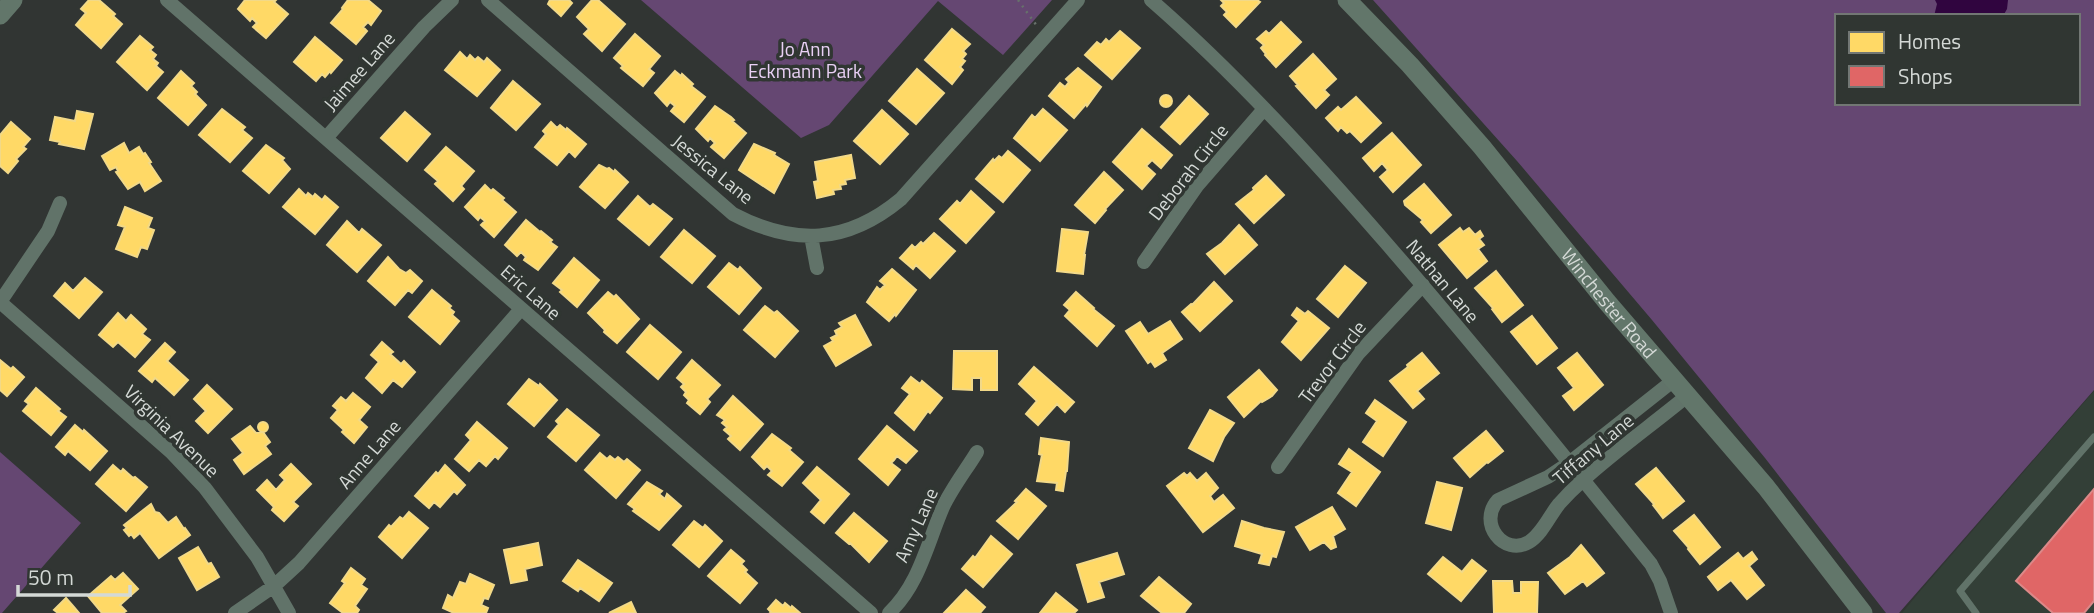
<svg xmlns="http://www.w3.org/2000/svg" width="2094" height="613" viewBox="0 0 2094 613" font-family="'Titillium Web',sans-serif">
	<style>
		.built { fill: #333f37 }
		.green { fill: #654772; fill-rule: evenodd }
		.water { fill: #30053f }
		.homes { fill: #ffd966; stroke: #f2d988; stroke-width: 2 }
		.shops { fill: #e06666; stroke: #dc8888; stroke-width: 2 }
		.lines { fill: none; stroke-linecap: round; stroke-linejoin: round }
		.path { stroke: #67716b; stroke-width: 2.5; stroke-dasharray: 2 5; stroke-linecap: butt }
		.lane { stroke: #617369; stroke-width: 7 }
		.street { stroke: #617369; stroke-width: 14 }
		.secondary { stroke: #62766a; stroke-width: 19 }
		.labels { text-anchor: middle; stroke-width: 7; stroke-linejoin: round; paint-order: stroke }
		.park-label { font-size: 19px; fill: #e9d0f5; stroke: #303632 }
		.street-label { font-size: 19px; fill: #d4d9d6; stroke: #303632 }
	</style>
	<rect width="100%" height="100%" fill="#313533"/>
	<path class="built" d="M 2094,391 L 2094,613 L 1902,613 L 1921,590 Z"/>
	<path class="green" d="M 641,0 L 1052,0 L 1003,55 L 938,1 L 829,125 L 801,138 Z
		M 1373,0 L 2094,0 L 2094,390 L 1899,613 L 1886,613 L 1765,458 L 1652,320 L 1517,161 ZM 1837,16 L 2078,16 L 2078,103 L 1837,103 Z
		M 0,452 L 81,523 L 2,613 L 0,613 Z"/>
	<path class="water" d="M 1935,0 L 2008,0 L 2007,9 L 2003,16 L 1934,16 L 1937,4 Z"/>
	<path class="homes" d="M 89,0 L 99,0 L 115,14 L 113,16 L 122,24 L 101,48 L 76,25 L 86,13 L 81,9 Z
		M 245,0 L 276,0 L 274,2 L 288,14 L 266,38 L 253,27 L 257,23 L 252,18 L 250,21 L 238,9 Z
		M 348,0 L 368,0 L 381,11 L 371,25 L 368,22 L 363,27 L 367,31 L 356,44 L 331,23 L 343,9 L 342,8 Z
		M 550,0 L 569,0 L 572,3 L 561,16 L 548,4 Z
		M 592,0 L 598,0 L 625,24 L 602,51 L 584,34 L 589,29 L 577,17 Z
		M 1221,0 L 1257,0 L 1260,2 L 1236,27 L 1224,15 L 1227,12 L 1221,6 L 1224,3 Z
		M 1281,22 L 1301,42 L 1276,67 L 1265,55 L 1266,54 L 1261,48 L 1264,45 L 1257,39 L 1266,31 L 1269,34 Z
		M 952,29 L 970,44 L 963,51 L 966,54 L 962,59 L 965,61 L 960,67 L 963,70 L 952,84 L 925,60 Z
		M 1120,31 L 1140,48 L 1112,79 L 1085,55 L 1097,42 L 1101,45 L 1106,39 L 1109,42 Z
		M 635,34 L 660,56 L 649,69 L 654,73 L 643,86 L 621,68 L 623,66 L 614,58 Z
		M 140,36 L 153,47 L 150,50 L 156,55 L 153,59 L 158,63 L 156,66 L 163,72 L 147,90 L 117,62 Z
		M 315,37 L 342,60 L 331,73 L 330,71 L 325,77 L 322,74 L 316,81 L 294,62 Z
		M 460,52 L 467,59 L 470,55 L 475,60 L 478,57 L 484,62 L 487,58 L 500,70 L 477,96 L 445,70 Z
		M 1313,54 L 1336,79 L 1324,90 L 1329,95 L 1316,108 L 1296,86 L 1298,85 L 1290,76 Z
		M 1078,68 L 1101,87 L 1087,106 L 1086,104 L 1074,118 L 1049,96 L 1060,83 L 1065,87 L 1069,82 L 1066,79 Z
		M 917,69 L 944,93 L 916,124 L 889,101 Z
		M 181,71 L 194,83 L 191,86 L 197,92 L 195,94 L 206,105 L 188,125 L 158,98 Z
		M 675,71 L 681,76 L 682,74 L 693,84 L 691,86 L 705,97 L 684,122 L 671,111 L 675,106 L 670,102 L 667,106 L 655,93 Z
		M 513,81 L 540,104 L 516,130 L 491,108 Z
		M1160 101a6 6 0 1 1 12 0a6 6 0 1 1-12 0Z
		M 1189,96 L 1208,114 L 1180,144 L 1161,127 Z
		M 1356,97 L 1381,123 L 1361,142 L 1350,131 L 1347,133 L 1341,127 L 1338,131 L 1326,118 L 1338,107 L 1341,110 Z
		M 715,106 L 731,117 L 734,120 L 732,121 L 746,133 L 724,158 L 711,147 L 715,143 L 710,138 L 708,141 L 696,129 Z
		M 222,109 L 245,127 L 242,130 L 252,138 L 230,162 L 199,135 Z
		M 1043,109 L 1067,130 L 1040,161 L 1014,138 L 1032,115 L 1035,118 Z
		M 882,110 L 908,134 L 880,164 L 854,141 Z
		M 77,111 L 93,114 L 84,149 L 59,144 L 60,142 L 50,140 L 55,117 L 75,121 Z
		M 405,112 L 430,134 L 407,161 L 381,138 Z
		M 11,122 L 30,139 L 23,147 L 26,149 L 16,159 L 18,161 L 8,173 L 0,166 L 0,135 Z
		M 551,122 L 557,128 L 560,125 L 566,130 L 567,128 L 586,144 L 575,157 L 569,151 L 557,165 L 535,147 L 546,134 L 543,131 Z
		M 1142,129 L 1172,155 L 1161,168 L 1152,160 L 1146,166 L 1155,174 L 1142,189 L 1113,162 Z
		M 1392,133 L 1421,165 L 1393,192 L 1380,177 L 1388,170 L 1382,163 L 1374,171 L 1363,158 Z
		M 124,143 L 129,153 L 139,147 L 143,154 L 145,153 L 151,162 L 149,163 L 161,181 L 145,191 L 140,182 L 128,189 L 116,172 L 118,171 L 116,167 L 110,170 L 102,156 Z
		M 754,144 L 775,153 L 774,155 L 789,164 L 774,193 L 739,170 Z
		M 266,145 L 284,158 L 282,160 L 290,169 L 269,193 L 243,171 Z
		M 446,147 L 474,171 L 461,186 L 464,189 L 453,201 L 435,184 L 438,181 L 425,170 Z
		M 1008,151 L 1030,170 L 1003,202 L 976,179 L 993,159 L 994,161 L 999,156 L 1002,158 Z
		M 851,155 L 855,178 L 845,180 L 846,184 L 840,185 L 841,189 L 833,190 L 834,194 L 817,198 L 814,182 L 818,181 L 815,162 Z
		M 599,165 L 607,169 L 609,168 L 614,172 L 615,170 L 628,182 L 605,208 L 580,187 Z
		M 1104,172 L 1123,190 L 1105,209 L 1106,210 L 1095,223 L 1075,205 Z
		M 1266,176 L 1284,195 L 1254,223 L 1236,204 L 1254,190 L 1253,188 Z
		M 1424,184 L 1451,215 L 1431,233 L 1421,222 L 1423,220 L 1405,205 L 1404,201 Z
		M 485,185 L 491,191 L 493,189 L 504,198 L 502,200 L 516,212 L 494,237 L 481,225 L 485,221 L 480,217 L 478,220 L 465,207 Z
		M 299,189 L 306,196 L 308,193 L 313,197 L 315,194 L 322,200 L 325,196 L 338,207 L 315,234 L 283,207 Z
		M 971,191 L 994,212 L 966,243 L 940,219 L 957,201 L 960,204 Z
		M 638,196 L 650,207 L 653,204 L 672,219 L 649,245 L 618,219 Z
		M 125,207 L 152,218 L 148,228 L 154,230 L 147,249 L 141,247 L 137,257 L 116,249 L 125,227 L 118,225 Z
		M 526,220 L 540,232 L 541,231 L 552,240 L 550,242 L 557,247 L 538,270 L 524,260 L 526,257 L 521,252 L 517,256 L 505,245 Z
		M 347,221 L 359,233 L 362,229 L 381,245 L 357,272 L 327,245 Z
		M 1239,225 L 1257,245 L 1225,274 L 1207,254 L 1222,243 Z
		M 1460,228 L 1463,232 L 1469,228 L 1475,235 L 1480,231 L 1483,236 L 1479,239 L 1484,245 L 1478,249 L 1487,261 L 1467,278 L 1439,245 Z
		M 1062,229 L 1088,232 L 1084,255 L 1085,255 L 1083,274 L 1057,271 Z
		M 684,230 L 715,256 L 692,283 L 661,257 Z
		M 934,233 L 955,251 L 930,278 L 916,265 L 913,269 L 900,258 L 912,245 L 915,248 L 921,242 L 923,244 Z
		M 388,257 L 399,269 L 406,273 L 410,270 L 422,281 L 412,293 L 408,290 L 395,305 L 368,281 Z
		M 574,258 L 599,280 L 577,307 L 560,292 L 562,290 L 553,283 Z
		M 729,263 L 738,270 L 740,267 L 761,288 L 739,314 L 708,287 Z
		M 1345,266 L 1366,283 L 1338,317 L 1317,299 Z
		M 892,269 L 916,290 L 896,316 L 895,314 L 889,321 L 867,302 L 877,287 L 880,290 L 885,285 L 880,281 Z
		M 1496,271 L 1523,305 L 1502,322 L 1492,309 L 1493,308 L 1475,288 Z
		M 85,278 L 102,292 L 79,318 L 54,296 L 65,283 L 73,291 Z
		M 1214,282 L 1232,301 L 1200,331 L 1182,312 L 1191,304 L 1192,305 Z
		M 432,290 L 451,306 L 449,308 L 454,312 L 452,315 L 459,321 L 440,344 L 409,317 Z
		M 608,292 L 614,297 L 616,295 L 639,319 L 617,343 L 604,332 L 605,330 L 588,313 Z
		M 1076,292 L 1094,308 L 1093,309 L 1114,326 L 1097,346 L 1065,316 L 1070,310 L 1064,305 Z
		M 765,306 L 774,313 L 777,311 L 798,331 L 775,357 L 744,330 Z
		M 1297,308 L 1305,314 L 1308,311 L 1329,328 L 1301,360 L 1282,342 L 1299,321 L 1292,315 Z
		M 118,313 L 126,321 L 131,315 L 146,329 L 142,334 L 150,340 L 135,357 L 118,342 L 113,347 L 99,335 Z
		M 855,315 L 871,345 L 836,366 L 824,346 L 833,341 L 831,338 L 837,335 L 835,331 L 842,327 L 839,323 Z
		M 1532,316 L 1557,348 L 1537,364 L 1511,332 Z
		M 1170,321 L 1182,339 L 1162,353 L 1166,360 L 1155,367 L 1151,361 L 1148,363 L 1126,331 L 1140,322 L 1148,334 Z
		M 650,325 L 681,352 L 658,379 L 627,352 Z
		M 382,342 L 393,352 L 390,354 L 401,364 L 404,361 L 415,372 L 402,387 L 393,380 L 382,393 L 366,378 L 379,362 L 371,355 Z
		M 165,343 L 175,352 L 167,361 L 188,380 L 174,395 L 155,378 L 152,382 L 139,371 Z
		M 954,351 L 997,351 L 997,390 L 981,390 L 981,378 L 972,378 L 972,390 L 953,389 Z
		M 1422,353 L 1439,373 L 1417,391 L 1424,399 L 1413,408 L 1390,381 L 1408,367 L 1407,365 Z
		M 1577,353 L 1603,385 L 1574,410 L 1563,396 L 1574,388 L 1558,368 Z
		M 0,360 L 11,369 L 13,367 L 24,377 L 7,396 L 0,390 Z
		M 692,360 L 720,385 L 707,399 L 710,402 L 700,414 L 687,403 L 689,400 L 684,395 L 686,392 L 681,387 L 684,384 L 677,378 Z
		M 1034,367 L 1074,402 L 1065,412 L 1057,404 L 1038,425 L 1026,414 L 1037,401 L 1019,384 Z
		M 1259,370 L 1277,390 L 1272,396 L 1262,402 L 1261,401 L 1244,417 L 1228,397 Z
		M 911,377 L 920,384 L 922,381 L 942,398 L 930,413 L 928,411 L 914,430 L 895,413 L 910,394 L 902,388 Z
		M 529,379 L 539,386 L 540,384 L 557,400 L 534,426 L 508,404 Z
		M 207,385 L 232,409 L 208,433 L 196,421 L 206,411 L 194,399 Z
		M 36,388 L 60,409 L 58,411 L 66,417 L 51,435 L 23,411 L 29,404 L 25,401 Z
		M 353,393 L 370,407 L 359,420 L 367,427 L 354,443 L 342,432 L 344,430 L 331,418 L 338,410 L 333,406 L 341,397 L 346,401 Z
		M 733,396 L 763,424 L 740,450 L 728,439 L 731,436 L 724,430 L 727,427 L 722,423 L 725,420 L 717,415 Z
		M 1375,400 L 1406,422 L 1383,456 L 1363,442 L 1377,421 L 1366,413 Z
		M 567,409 L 599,435 L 576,461 L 548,437 L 559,424 L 556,421 Z
		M 1210,410 L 1234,423 L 1224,437 L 1213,461 L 1189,448 Z
		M258 427a5 5 0 1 1 10 0a5 5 0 1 1-10 0Z
		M 477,422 L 507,448 L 498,459 L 495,456 L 486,466 L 479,460 L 469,471 L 455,459 L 471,440 L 466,435 Z
		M 75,425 L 83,432 L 84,430 L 107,451 L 90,470 L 68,451 L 65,455 L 56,447 Z
		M 250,426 L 256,433 L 263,432 L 270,442 L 265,446 L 271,454 L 244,474 L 234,460 L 243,453 L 232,439 Z
		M 887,426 L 917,451 L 906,463 L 897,456 L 894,460 L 891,463 L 900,470 L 888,485 L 859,459 Z
		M 1486,431 L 1503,451 L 1488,463 L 1487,462 L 1470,477 L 1454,458 Z
		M 772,434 L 791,448 L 789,450 L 803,462 L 782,486 L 768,475 L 772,471 L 767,466 L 764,469 L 752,457 Z
		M 1041,438 L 1069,442 L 1067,471 L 1066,471 L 1063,491 L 1056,490 L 1057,483 L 1037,481 L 1042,455 L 1039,454 Z
		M 1349,449 L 1380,472 L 1356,506 L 1338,493 L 1352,472 L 1339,464 Z
		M 600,453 L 607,459 L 610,456 L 615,460 L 618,457 L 624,462 L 627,459 L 640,470 L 616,498 L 585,470 Z
		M 291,464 L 311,484 L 293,502 L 298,506 L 284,521 L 272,510 L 274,507 L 257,490 L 267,480 L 276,490 L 285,480 L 280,475 Z
		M 113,465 L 121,472 L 123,469 L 133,478 L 135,477 L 147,487 L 126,511 L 96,484 Z
		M 445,465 L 465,485 L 457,494 L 454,491 L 440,507 L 434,502 L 429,508 L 415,496 L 436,472 L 438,474 Z
		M 817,467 L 849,494 L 824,523 L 811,512 L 821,500 L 803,483 Z
		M 1656,468 L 1684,501 L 1663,518 L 1653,505 L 1654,504 L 1636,484 Z
		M 1184,473 L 1187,476 L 1190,473 L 1197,481 L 1206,473 L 1218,488 L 1210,496 L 1214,502 L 1223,495 L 1234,508 L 1203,532 L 1167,486 Z
		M 647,482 L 662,491 L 659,494 L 665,499 L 667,494 L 681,506 L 659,530 L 633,511 L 635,509 L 628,504 Z
		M 1437,482 L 1462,488 L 1451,530 L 1426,523 Z
		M 1026,489 L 1046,506 L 1018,539 L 997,521 L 1017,502 L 1015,501 Z
		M 151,504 L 155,512 L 159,513 L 168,523 L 176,517 L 184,529 L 185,528 L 190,535 L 159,558 L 140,533 L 134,538 L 131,534 L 129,536 L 124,530 L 127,528 L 124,525 Z
		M 1332,507 L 1345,529 L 1333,536 L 1336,547 L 1331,549 L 1324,542 L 1310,550 L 1296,527 Z
		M 409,512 L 428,528 L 402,558 L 379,537 L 389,525 L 391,527 L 400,517 L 403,519 Z
		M 854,513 L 887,541 L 869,562 L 850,543 L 849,544 L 836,533 Z
		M 1694,515 L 1720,547 L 1700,564 L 1688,549 L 1689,548 L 1674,531 Z
		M 694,521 L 703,528 L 705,525 L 722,541 L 699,567 L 673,545 Z
		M 1242,521 L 1264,528 L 1284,532 L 1276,557 L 1272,556 L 1269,565 L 1259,563 L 1262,554 L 1235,546 Z
		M 991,536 L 1012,554 L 983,587 L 962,569 L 973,556 L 975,558 Z
		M 538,543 L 542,565 L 525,569 L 527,580 L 511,583 L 504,550 Z
		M 1581,545 L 1604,573 L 1587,586 L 1583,581 L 1565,594 L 1548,573 L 1570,557 Z
		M 198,547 L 208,564 L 211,563 L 219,577 L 197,590 L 179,558 Z
		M 731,550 L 744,561 L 741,564 L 747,570 L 745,572 L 757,583 L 740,603 L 708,576 Z
		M 1752,552 L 1757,559 L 1749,566 L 1764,585 L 1747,599 L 1731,580 L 1718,590 L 1708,577 L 1738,553 L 1743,559 Z
		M 1117,553 L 1124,574 L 1099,582 L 1104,597 L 1088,602 L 1077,565 Z
		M 1443,557 L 1462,572 L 1472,560 L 1486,571 L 1461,601 L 1428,574 Z
		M 578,560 L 612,583 L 599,601 L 580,588 L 578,591 L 563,581 Z
		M 351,568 L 365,579 L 361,585 L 367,589 L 355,606 L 359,610 L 357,613 L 343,613 L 330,603 L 345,583 L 342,581 Z
		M 123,573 L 138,589 L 120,605 L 126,611 L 123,613 L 102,613 L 88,596 L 111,576 L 115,580 Z
		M 470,574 L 494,585 L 488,599 L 484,598 L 481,605 L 488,608 L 486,613 L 454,613 L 443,608 L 448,595 L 453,598 L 460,582 L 466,584 Z
		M 1159,577 L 1191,604 L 1184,613 L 1162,613 L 1141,596 Z
		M 1493,581 L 1512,581 L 1513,593 L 1521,593 L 1521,582 L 1538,582 L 1537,613 L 1494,613 Z
		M 966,590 L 985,607 L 980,613 L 944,613 Z
		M 1056,593 L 1077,610 L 1074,613 L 1040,613 Z
		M 66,598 L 73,606 L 79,613 L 58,613 L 54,610 Z
		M 776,600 L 783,606 L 785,603 L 791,608 L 792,606 L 800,613 L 770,613 L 771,612 L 768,609 Z
		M 631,602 L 636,613 L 609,613 Z"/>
	<path class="shops" d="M 2094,489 L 2094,601 L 2084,613 L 2053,613 L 2016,581 Z"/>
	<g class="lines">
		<path class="path" d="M 1018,0 L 1037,26"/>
		<path class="lane" d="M 1976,613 L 1960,591 L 2094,437"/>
		<path class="street" d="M 167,0 L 871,613
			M 488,0 L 733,214 C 794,246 847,244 901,199 L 1078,0
			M 1151,0 C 1236,74 1313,159 1387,244 C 1478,349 1564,456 1651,564 L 1660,581 L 1671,613
			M 326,138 L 424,27 L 452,0
			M 811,236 L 817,268
			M 1144,262 L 1197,186 L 1264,109
			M 0,302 L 171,452 L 205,488 L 257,557 L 289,613
			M 0,302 L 48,231 L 60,203
			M 1674,380 L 1569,463 L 1548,477 L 1498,500 C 1477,523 1504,557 1529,542 C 1542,534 1550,515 1559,504 C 1566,496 1574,488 1582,481 C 1615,451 1653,424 1687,396
			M 1278,467 L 1358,354 L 1423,285
			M 235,613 L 274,586 L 299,563 L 521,309
			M 889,613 C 919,585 927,544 943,507 C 952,488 966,470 977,452"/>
		<g class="secondary">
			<path id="s1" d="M 1347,0 L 1410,65 L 1482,147 L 1607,302 L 1766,487 L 1863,613"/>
			<path d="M 0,15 L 13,0"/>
		</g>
	</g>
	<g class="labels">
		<g class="park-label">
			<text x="805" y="56">Jo Ann<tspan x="805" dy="22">Eckmann Park</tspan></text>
		</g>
		<g class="street-label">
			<text transform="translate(359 71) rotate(-49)" y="7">Jaimee Lane</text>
			<text transform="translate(713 169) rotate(39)" y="7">Jessica Lane</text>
			<text transform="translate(1188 172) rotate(-52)" y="7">Deborah Circle</text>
			<text transform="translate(1443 281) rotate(50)" y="7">Nathan Lane</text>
			<text transform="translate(531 292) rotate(41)" y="7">Eric Lane</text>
			<text dy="7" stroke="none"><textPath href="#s1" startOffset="401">Winchester Road</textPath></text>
			<text transform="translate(1332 362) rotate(-53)" y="7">Trevor Circle</text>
			<text transform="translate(172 431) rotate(44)" y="7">Virginia Avenue</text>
			<text transform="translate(1593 449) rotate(-40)" y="7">Tiffany Lane</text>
			<text transform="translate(369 454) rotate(-49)" y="7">Anne Lane</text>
			<text transform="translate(916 525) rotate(-66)" y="7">Amy Lane</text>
		</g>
	</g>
	<rect x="1835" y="14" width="245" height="91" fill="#303632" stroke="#727774" stroke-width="2"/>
	<rect x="1849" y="32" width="35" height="21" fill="#ffd966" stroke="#727774" stroke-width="2"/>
	<text x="1898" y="49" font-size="21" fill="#d4d9d6">Homes</text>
	<rect x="1849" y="66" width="35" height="21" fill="#e06666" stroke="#727774" stroke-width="2"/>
	<text x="1898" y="84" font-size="21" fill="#d4d9d6">Shops</text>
	<path d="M18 585v10h112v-10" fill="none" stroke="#d4d9d6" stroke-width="3.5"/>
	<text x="28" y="585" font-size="21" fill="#d4d9d6" stroke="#303632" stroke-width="5" paint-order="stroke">50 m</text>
</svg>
